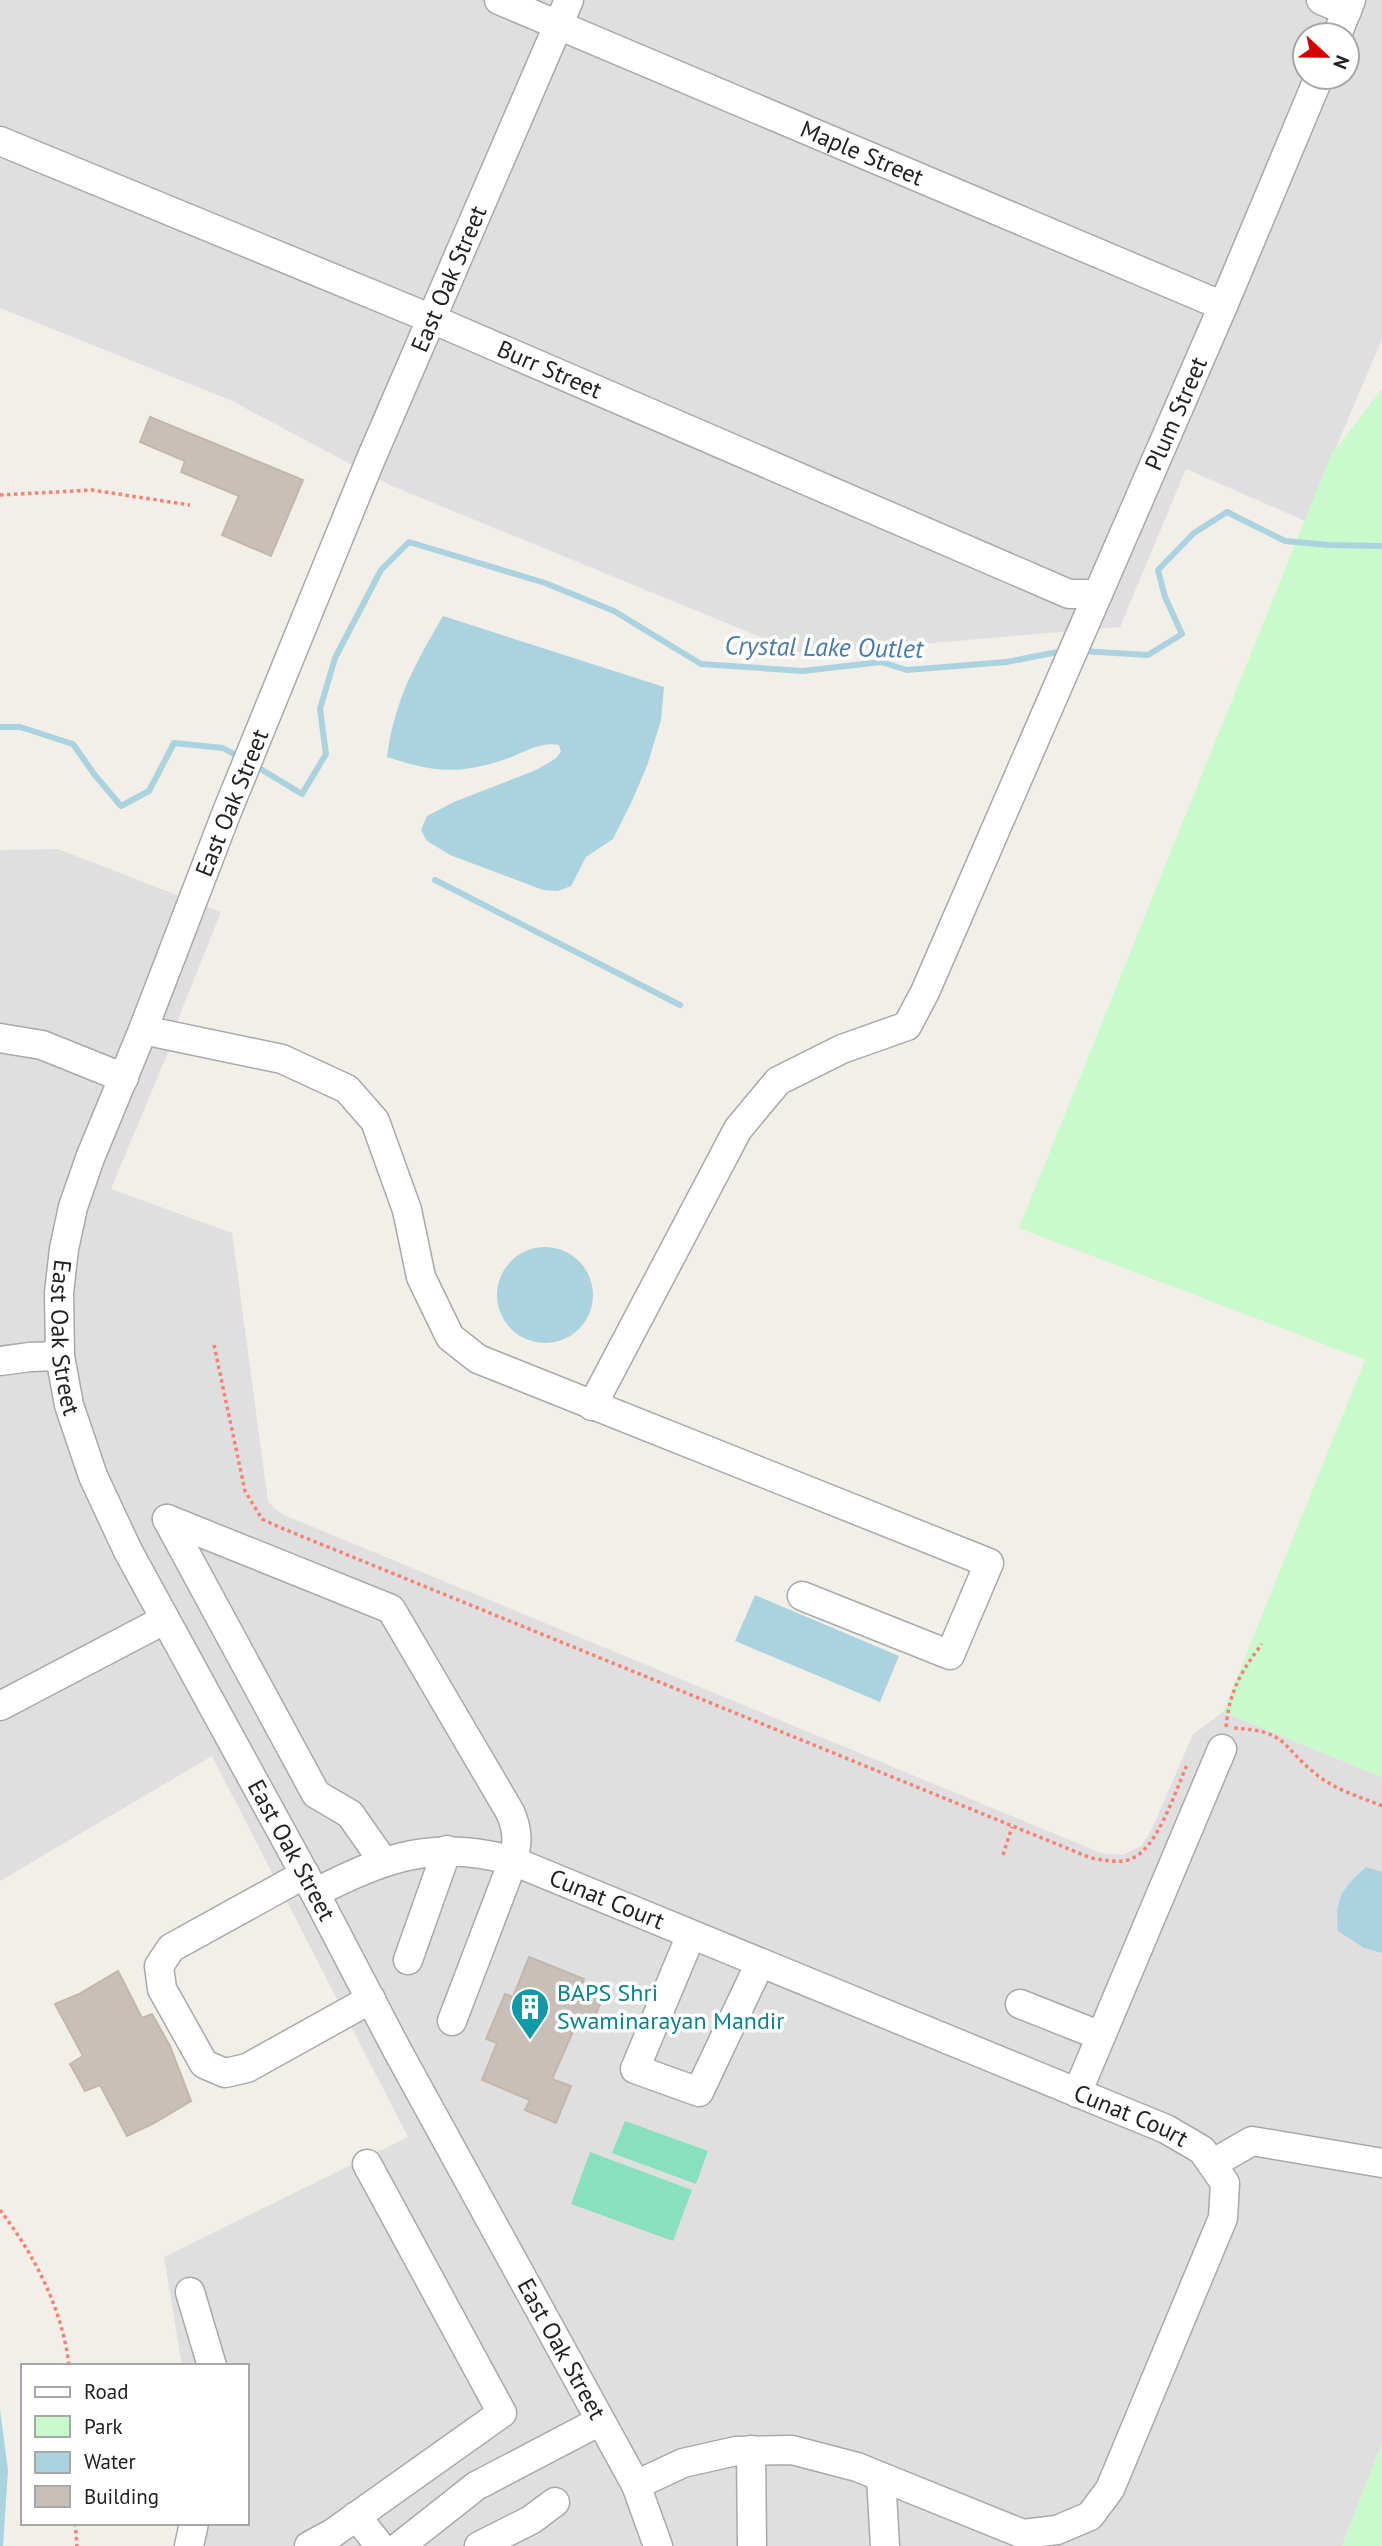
<svg xmlns="http://www.w3.org/2000/svg" width="1382" height="2546" viewBox="0 0 1382 2546" font-family="'PT Sans',sans-serif">
	<style>
		.residential { fill: #e0dfdf; fill-rule: evenodd }
		.park { fill: #c8facc }
		.pitch { fill: #88e0be }
		.water { fill: #aad3df }
		.lines { fill: none; stroke-linecap: round; stroke-linejoin: round }
		.stream { stroke: #aad3df; stroke-width: 6 }
		.building { fill: #c7bfb8; stroke: #c4b6ab; stroke-width: 2 }
		.minor-casing { stroke: #a9a9a9; stroke-width: 31 }
		.path { stroke: #fa8072; stroke-width: 3.5; stroke-dasharray: 3.5 3.5; stroke-linecap: butt }
		.minor { stroke: #fff; stroke-width: 28 }
		.labels { text-anchor: middle; stroke-width: 7; stroke-linejoin: round; paint-order: stroke }
		.street-label { font-size: 24px; fill: #222; stroke: #fff }
		.culture-label { font-size: 24px; fill: #0d838f; stroke: #fff; text-anchor: start }
		.water-label { font-size: 26px; font-style: italic; fill: #4a7aab; stroke: #fff }
	</style>
	<rect width="100%" height="100%" fill="#f2efe9"/>
	<path class="residential" d="M 0,0 L 1382,0 L 1382,339 L 1305,521 L 1186,469 L 1120,627 L 802,654 L 392,486 L 230,400 L 0,308 ZM 1305,35 L 1347,35 L 1347,77 L 1305,77 Z
		M 58,849 L 221,912 L 179,1017 L 169,1050 L 111,1189 L 232,1233 L 268,1501 L 275,1509 L 284,1515 L 1101,1853 L 1123,1855 L 1142,1845 L 1152,1829 L 1193,1734 L 1223,1712 L 1382,1777 L 1382,2443 L 1342,2546 L 179,2546 L 180,2523 L 247,2523 L 247,2366 L 182,2366 L 164,2257 L 408,2137 L 212,1756 L 0,1881 L 0,850 Z"/>
	<path class="park" d="M 1382,389 L 1382,1777 L 1223,1712 L 1365,1360 L 1019,1228 L 1331,455 Z
		M 1382,2443 L 1382,2546 L 1342,2546 Z"/>
	<path class="pitch" d="M 625,2121 L 708,2151 L 696,2184 L 612,2153 Z
		M 590,2152 L 692,2190 L 673,2241 L 571,2204 Z"/>
	<path class="water" d="M 443,616 L 664,687 L 661,720 L 647,766 L 632,801 L 613,839 L 586,857 L 571,886 L 558,891 L 543,890 L 450,855 L 427,841 L 421,830 L 427,816 L 454,802 L 536,770 L 555,759 L 561,752 L 559,745 C 538,741 523,754 503,760 C 456,775 433,772 387,757 C 395,699 414,666 443,616 Z
		M497 1295a48 48 0 1 1 96 0a48 48 0 1 1-96 0Z
		M 755,1595 L 899,1656 L 880,1702 L 735,1641 Z
		M 1366,1867 L 1382,1872 L 1382,1953 L 1364,1948 L 1338,1931 C 1335,1897 1341,1890 1366,1867 Z
		M 0,2409 L 8,2471 L 3,2546 L 0,2546 Z"/>
	<g class="lines">
		<path class="stream" d="M 1081,651 L 1148,655 L 1182,634 L 1165,597 L 1158,570 L 1194,533 L 1227,512 L 1285,541 L 1329,545 L 1382,546
			M 0,727 L 20,727 L 73,744 L 94,774 L 121,806 L 149,791 L 174,743 L 223,748 L 241,758
			M 254,765 L 302,794 L 326,754 L 320,709 L 335,658 L 381,570 L 409,542 L 545,583 L 614,611 L 701,664 L 803,671 L 881,662 L 907,670 L 1006,662 L 1063,651
			M 435,880 L 680,1005"/>
	</g>
	<path class="building" d="M 150,417 L 303,480 L 271,556 L 222,535 L 239,496 L 181,472 L 185,461 L 140,442 Z
		M 529,1957 L 584,1979 L 580,1988 L 603,1998 L 591,2024 L 579,2018 L 552,2079 L 571,2086 L 556,2123 L 525,2110 L 530,2100 L 482,2080 L 497,2043 L 486,2039 L 505,1994 L 513,1997 Z
		M 118,1971 L 142,2018 L 152,2014 L 170,2046 L 191,2101 L 154,2123 L 127,2136 L 100,2085 L 85,2091 L 70,2064 L 83,2056 L 55,2004 L 79,1994 Z"/>
	<g class="lines">
		<defs>
			<g id="minor">
				<path id="s1" d="M 499,0 L 1223,306"/>
				<path id="s2" d="M 569,0 L 370,461 L 226,814 L 143,1030 L 90,1158 L 73,1207 L 64,1249 L 59,1293 L 60,1356 L 69,1405 L 93,1476 L 128,1551 L 315,1893 L 396,2048 L 636,2485 L 658,2546"/>
				<path d="M 1321,0 L 1347,11"/>
				<path d="M 1337,35 L 1351,0"/>
				<path id="s3" d="M 0,141 L 432,319 L 1069,594 L 1098,594"/>
				<path d="M 143,1030 L 282,1059 L 347,1089 L 375,1121 L 407,1210 L 421,1277 L 450,1337 L 478,1359 L 989,1563 L 950,1655 L 802,1596"/>
				<path d="M 0,1038 L 42,1045 L 124,1078"/>
				<path d="M 0,1361 L 30,1357 L 60,1356"/>
				<path id="s4" d="M 592,1406 L 738,1129 L 778,1081 L 842,1049 L 907,1026 L 925,992 L 1223,306 L 1319,77"/>
				<path d="M 167,1519 L 391,1609 L 510,1812 C 518,1830 518,1842 513,1861 L 452,2021"/>
				<path d="M 167,1519 L 316,1794 L 350,1814 L 383,1861"/>
				<path d="M 0,1706 L 164,1620"/>
				<path d="M 305,1874 L 171,1948 L 159,1966 L 162,1989 L 204,2064 L 225,2073 L 247,2068 L 371,1999"/>
				<path id="s5" d="M 315,1893 C 384,1857 436,1839 513,1861 L 1166,2129 L 1202,2150 L 1225,2183 L 1223,2218 L 1110,2489 L 1090,2516 L 1057,2530 L 1023,2534 L 857,2467 L 792,2450 L 736,2451 L 683,2463 L 636,2485"/>
				<path d="M 691,1935 L 635,2069 L 699,2092 L 760,1963"/>
				<path d="M 408,1960 L 447,1850"/>
				<path d="M 1020,2004 L 1101,2036"/>
				<path d="M 1077,2093 L 1222,1749"/>
				<path d="M 1212,2164 L 1252,2141 L 1382,2163"/>
				<path d="M 190,2292 L 212,2366"/>
				<path d="M 751,2450 L 752,2546"/>
				<path d="M 881,2477 L 885,2546"/>
				<path d="M 356,2516 L 380,2546"/>
				<path d="M 189,2546 L 194,2523"/>
				<path d="M 309,2546 L 333,2533 L 502,2413 L 367,2164"/>
				<path d="M 400,2546 L 476,2486 L 600,2421"/>
				<path d="M 479,2546 L 531,2520 L 555,2502"/>
			</g>
		</defs>
		<use href="#minor" class="minor-casing"/>
		<path class="path" d="M 0,495 L 92,490 L 190,505
			M 214,1345 L 245,1491 L 262,1519 L 279,1527 L 1091,1858 C 1104,1860 1115,1863 1128,1860 C 1157,1852 1175,1791 1187,1765
			M 1226,1727 C 1229,1693 1241,1671 1262,1644
			M 1234,1728 C 1289,1731 1280,1746 1317,1775 C 1336,1790 1360,1797 1382,1806
			M 1003,1855 L 1012,1827
			M 0,2210 C 34,2254 63,2310 69,2366
			M 75,2523 L 77,2546"/>
		<use href="#minor" class="minor"/>
	</g>
	<defs>
		<symbol id="building-pin" viewBox="-11 -11 22 30"><path d="M0 17L-7.5 6A9.5 9.5 0 1 1 7.5 6Z" fill="#0f9aa8" stroke="#fff"/><path d="M-4-6H4V6H1V3H-1V6H-4ZM-2.5-4.3h1.7v1.8h-1.7ZM.8-4.3h1.7v1.8H.8ZM-2.5-1h1.7V.8h-1.7ZM.8-1h1.7V.8H.8Z" fill="#fff"/></symbol>
	</defs>
	<g fill-rule="evenodd">
		<use href="#building-pin" x="508" y="1985" width="44" height="60"/>
	</g>
	<g class="labels">
		<g class="street-label">
			<text dy="8" stroke="none"><textPath href="#s1" startOffset="394">Maple Street</textPath></text>
			<text transform="translate(449 279) rotate(-67)" y="8">East Oak Street</text>
			<text dy="8" stroke="none"><textPath href="#s3" startOffset="595">Burr Street</textPath></text>
			<text dy="8" stroke="none"><textPath href="#s4" startOffset="1185">Plum Street</textPath></text>
			<text transform="translate(232 803) rotate(-68)" y="8">East Oak Street</text>
			<text dy="8" stroke="none"><textPath href="#s2" startOffset="1437">East Oak Street</textPath></text>
			<text dy="8" stroke="none"><textPath href="#s2" startOffset="2004">East Oak Street</textPath></text>
			<text dy="8" stroke="none"><textPath href="#s5" startOffset="308">Cunat Court</textPath></text>
			<text dy="8" stroke="none"><textPath href="#s5" startOffset="875">Cunat Court</textPath></text>
			<text dy="8" stroke="none"><textPath href="#s2" startOffset="2571">East Oak Street</textPath></text>
		</g>
		<g class="culture-label">
			<text x="557" y="2001">BAPS Shri<tspan x="557" dy="28">Swaminarayan Mandir</tspan></text>
		</g>
		<g class="water-label">
			<text transform="translate(824 647) rotate(1)" y="9">Crystal Lake Outlet</text>
		</g>
	</g>
	<rect x="21" y="2364" width="228" height="161" fill="#ffffff" stroke="#a7a7a7" stroke-width="2"/>
	<rect x="35" y="2387" width="35" height="10" fill="#ffffff" stroke="#a7a7a7" stroke-width="2"/>
	<text x="84" y="2399" font-size="21" fill="#222222">Road</text>
	<rect x="35" y="2416" width="35" height="21" fill="#c8facc" stroke="#a7a7a7" stroke-width="2"/>
	<text x="84" y="2434" font-size="21" fill="#222222">Park</text>
	<rect x="35" y="2452" width="35" height="21" fill="#aad3df" stroke="#a7a7a7" stroke-width="2"/>
	<text x="84" y="2469" font-size="21" fill="#222222">Water</text>
	<rect x="35" y="2486" width="35" height="21" fill="#c7bfb8" stroke="#a7a7a7" stroke-width="2"/>
	<text x="84" y="2504" font-size="21" fill="#222222">Building</text>
	<g transform="translate(1326 56) rotate(112)"><circle r="33" fill="#ffffff" stroke="#a7a7a7" stroke-width="2"/>
	<path d="M0-5L12 26L0 18L-12 26Z" fill="#d40000"/>
	<text y="-10" font-size="19" font-weight="bold" text-anchor="middle" fill="#222222">N</text>
	</g>
</svg>
